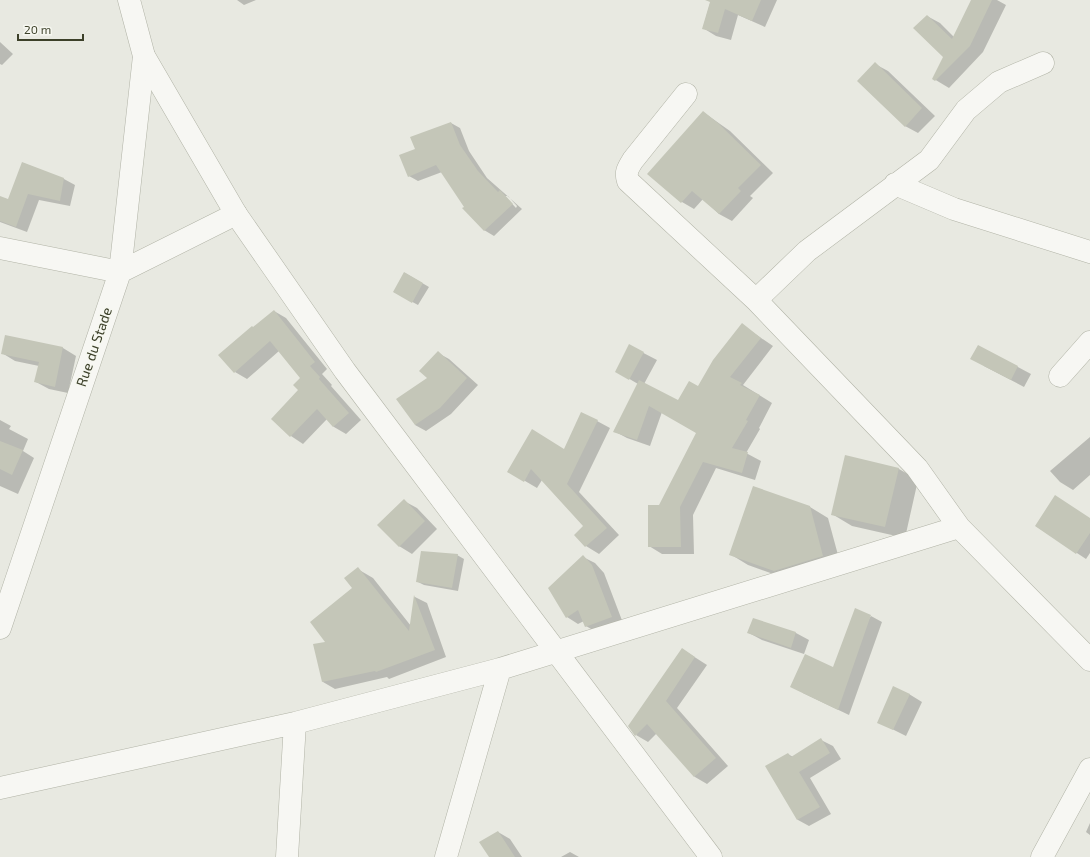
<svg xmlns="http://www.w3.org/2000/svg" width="1090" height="857" viewBox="0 0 1090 857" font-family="'Exo 2',sans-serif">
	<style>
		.shadow { fill: #0003; fill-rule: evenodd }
		.building { fill: #c4c6b8 }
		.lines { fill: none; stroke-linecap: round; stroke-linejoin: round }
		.minor-casing { stroke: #b1b3a6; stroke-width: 23 }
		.tertiary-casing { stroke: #b1b3a6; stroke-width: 23 }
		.minor { stroke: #f7f7f3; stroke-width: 22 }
		.tertiary { stroke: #f7f7f3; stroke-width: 22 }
		.labels { text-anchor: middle; stroke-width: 3; stroke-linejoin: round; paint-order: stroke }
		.street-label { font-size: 14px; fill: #3c4029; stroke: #f6f7f0 }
	</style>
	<rect width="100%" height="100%" fill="#e8e9e1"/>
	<path class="shadow" d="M 237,0 L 256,0 L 244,5 Z
		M 711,0 L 777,0 L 765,27 L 738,15 L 731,40 L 716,36 L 703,28 Z
		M 973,0 L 997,0 L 1006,5 L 983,52 L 949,88 L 934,79 L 944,57 L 927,16 L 940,23 L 954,37 Z
		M 0,42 L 13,54 L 2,65 L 0,64 Z
		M 875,64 L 888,71 L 935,116 L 918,133 L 905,126 Z
		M 703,112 L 730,131 L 773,173 L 750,196 L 753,198 L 732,221 L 719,214 L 703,199 L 694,209 L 682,202 L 649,174 Z
		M 451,123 L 460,128 L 469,151 L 487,178 L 522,209 L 494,236 L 484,230 L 465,207 L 442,172 L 418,181 L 409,176 L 416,149 ZM 505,196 L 508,196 L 517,206 L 516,208 Z
		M 23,163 L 64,179 L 75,185 L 70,206 L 39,200 L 27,232 L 0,222 L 0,197 L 9,200 Z
		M 405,273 L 429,287 L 418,305 L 394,292 Z
		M 274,311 L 286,318 L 327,369 L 322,374 L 332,385 L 331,386 L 361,420 L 346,434 L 334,427 L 327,419 L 303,444 L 291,436 L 301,378 L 279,351 L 247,379 L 235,372 L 253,328 Z
		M 742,325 L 773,346 L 743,385 L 772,403 L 759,428 L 760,429 L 746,453 L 761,461 L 755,480 L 716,468 L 693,515 L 694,554 L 662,554 L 649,546 L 660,506 L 697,433 L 662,412 L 650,446 L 627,438 L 614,431 L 638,384 L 616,371 L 630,346 L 657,360 L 644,384 L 678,401 L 698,387 Z
		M 6,336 L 63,348 L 76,356 L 68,393 L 49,389 L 36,382 L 39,366 L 15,361 L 2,353 Z
		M 978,346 L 1031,374 L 1024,387 L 984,366 Z
		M 438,353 L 449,359 L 478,385 L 451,414 L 426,431 L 415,425 L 428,378 Z
		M 0,420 L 11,426 L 9,429 L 28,439 L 23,451 L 34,458 L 18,494 L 0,486 Z
		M 597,421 L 610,428 L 579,492 L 619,535 L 599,554 L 586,546 L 584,526 L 542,480 L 537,488 L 508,471 L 564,450 Z
		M 1090,437 L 1090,475 L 1073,490 L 1060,482 L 1050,471 Z
		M 846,457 L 899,469 L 918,480 L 905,538 L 852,526 L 832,514 Z
		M 404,501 L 417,508 L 437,529 L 412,554 L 399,546 Z
		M 810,507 L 828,518 L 841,566 L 793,581 L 748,565 L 730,554 Z
		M 1090,518 L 1090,553 L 1086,559 L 1036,526 Z
		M 457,555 L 464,559 L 458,591 L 424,585 L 418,582 Z
		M 583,557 L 595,563 L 604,573 L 623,623 L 598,633 L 586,626 L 584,621 L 578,624 L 567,617 Z
		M 361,571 L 373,578 L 411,626 L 415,597 L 427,603 L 446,657 L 389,679 L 387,677 L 335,689 L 323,682 L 327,642 Z
		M 871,616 L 882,622 L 849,715 L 803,693 L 833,668 Z
		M 749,633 L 796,633 L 809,640 L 804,654 L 762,640 Z
		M 682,649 L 707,665 L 677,708 L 728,766 L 707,784 L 695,777 L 657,733 L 648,742 L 636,735 Z
		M 909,694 L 922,702 L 906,736 L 878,722 Z
		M 821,740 L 833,746 L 841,759 L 810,778 L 831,814 L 809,826 L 798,820 L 767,766 L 788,754 L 793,757 Z
		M 1090,823 L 1090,835 L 1086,832 Z
		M 498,832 L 510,839 L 522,857 L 490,857 Z
		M 570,852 L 579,857 L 561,857 Z"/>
	<path class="building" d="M 705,0 L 761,0 L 752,21 L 725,9 L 718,33 L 702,29 L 710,2 Z
		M 971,0 L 992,0 L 970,46 L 935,81 L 932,79 L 943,57 L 913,28 L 927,15 L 952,39 Z
		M 875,62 L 922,108 L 905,127 L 857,81 Z
		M 703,111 L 718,123 L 761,165 L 738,188 L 741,191 L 719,214 L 692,191 L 681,203 L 647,174 Z
		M 451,122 L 460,145 L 478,171 L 498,192 L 500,190 L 513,204 L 484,231 L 462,208 L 464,207 L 436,165 L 408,177 L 399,155 L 415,149 L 410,137 Z
		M 22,162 L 64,178 L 60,201 L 28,194 L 16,227 L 0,221 L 0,196 L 8,199 Z
		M 404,272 L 423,283 L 412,303 L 393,292 Z
		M 274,310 L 315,362 L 310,366 L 320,377 L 319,379 L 349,413 L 333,427 L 317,409 L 290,437 L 271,419 L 298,390 L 293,385 L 300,378 L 270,341 L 234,373 L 218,355 L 252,326 L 253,327 Z
		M 742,323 L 761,338 L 730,377 L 742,383 L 740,385 L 760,395 L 746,420 L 748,421 L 732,448 L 748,452 L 742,473 L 703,462 L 680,507 L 681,547 L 648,547 L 648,505 L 659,505 L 696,433 L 649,406 L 637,440 L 613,432 L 639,380 L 678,400 L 689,381 L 698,386 L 713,360 Z
		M 5,335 L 63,347 L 55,387 L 34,382 L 39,362 L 1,354 Z
		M 629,344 L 644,352 L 629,380 L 615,372 Z
		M 978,345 L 1018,366 L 1011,380 L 970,359 Z
		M 438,351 L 467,378 L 440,408 L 415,425 L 396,399 L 427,378 L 419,371 Z
		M 581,412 L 598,420 L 567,484 L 607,528 L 585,547 L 574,535 L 583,526 L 531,469 L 524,482 L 507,472 L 532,429 L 564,449 Z
		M 0,441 L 23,450 L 12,475 L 0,469 Z
		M 845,455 L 899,468 L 885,527 L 831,515 Z
		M 753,486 L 810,506 L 823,556 L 774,571 L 729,555 Z
		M 1055,495 L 1090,518 L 1090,533 L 1076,554 L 1035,526 Z
		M 404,499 L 425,521 L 399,547 L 377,525 Z
		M 421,551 L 458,554 L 452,588 L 416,582 Z
		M 583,555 L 592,565 L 612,617 L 585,627 L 578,610 L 566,618 L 548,588 Z
		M 358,567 L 409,631 L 414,595 L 435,650 L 376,672 L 375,671 L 322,682 L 313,644 L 325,642 L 310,622 L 352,588 L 344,578 Z
		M 855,608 L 871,615 L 838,710 L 790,687 L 805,654 L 833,667 Z
		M 753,618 L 796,632 L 791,648 L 747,633 Z
		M 682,648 L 695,657 L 666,701 L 716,758 L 694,777 L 647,724 L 635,736 L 628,726 Z
		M 893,686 L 910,694 L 893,730 L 877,723 Z
		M 821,738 L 830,753 L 799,772 L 820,807 L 797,820 L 765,766 L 788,753 L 791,757 Z
		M 498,831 L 515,857 L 489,857 L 479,842 Z"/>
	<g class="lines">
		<defs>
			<path id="minor" d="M 686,94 L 633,160 C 628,168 625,172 628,181 L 756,300 L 917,468 L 959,527
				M 895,184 L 954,209 L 1090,252
				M 0,248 L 120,272 L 236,214
				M 756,300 L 807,251 L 929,160 L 966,110 L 999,82 L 1043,63
				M 1060,376 L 1090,342
				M 0,628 L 120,272 L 144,56
				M 0,788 L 295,723 L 500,669 L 959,527 L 1090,660
				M 287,857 L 295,723
				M 446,857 L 500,669
				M 1042,857 L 1090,769"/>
			<path id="tertiary" d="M 129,0 L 144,56 L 236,214 L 345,371 L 711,857"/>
		</defs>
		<use href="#minor" class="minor-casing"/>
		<use href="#tertiary" class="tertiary-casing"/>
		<use href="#minor" class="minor"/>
		<use href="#tertiary" class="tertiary"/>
	</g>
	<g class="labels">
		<g class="street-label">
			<text transform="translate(94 347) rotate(-71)" y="5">Rue du Stade</text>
		</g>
	</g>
	<path d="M18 34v6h65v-6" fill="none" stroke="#3c4029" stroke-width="2"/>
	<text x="24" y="34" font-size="12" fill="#3c4029" stroke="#f6f7f0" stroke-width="3" paint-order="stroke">20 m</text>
</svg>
